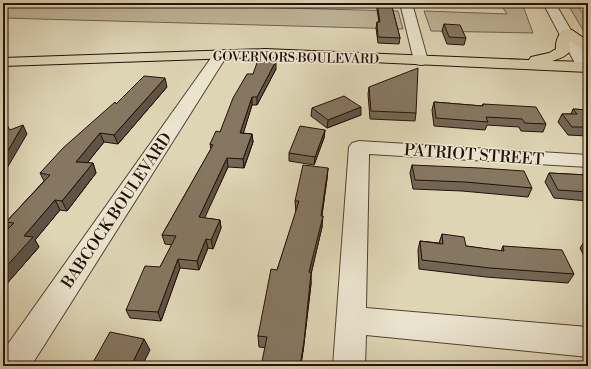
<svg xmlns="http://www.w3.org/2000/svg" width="591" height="369" viewBox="0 0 591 369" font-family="'Libre Bodoni',serif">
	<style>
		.green { fill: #bfb498; stroke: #726250 }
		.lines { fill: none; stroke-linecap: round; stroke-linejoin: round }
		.minor-casing { stroke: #544233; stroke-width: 2 }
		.major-casing { stroke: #261108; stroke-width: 2 }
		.minor { fill: #eae4cf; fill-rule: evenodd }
		.major { fill: #ded5b5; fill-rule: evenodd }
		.wall { fill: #736654; stroke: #261108 }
		.shaded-wall { fill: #5e5345; stroke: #261108 }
		.building { fill: #867762; stroke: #261108 }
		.labels { text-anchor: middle; stroke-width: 3.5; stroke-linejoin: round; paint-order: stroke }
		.far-street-label { font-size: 13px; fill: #261108; stroke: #eae4cf }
		.street-label { font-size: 16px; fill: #261108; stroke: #eae4cf }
	</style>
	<rect width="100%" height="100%" fill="#ded5b5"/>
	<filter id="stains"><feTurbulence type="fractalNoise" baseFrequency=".005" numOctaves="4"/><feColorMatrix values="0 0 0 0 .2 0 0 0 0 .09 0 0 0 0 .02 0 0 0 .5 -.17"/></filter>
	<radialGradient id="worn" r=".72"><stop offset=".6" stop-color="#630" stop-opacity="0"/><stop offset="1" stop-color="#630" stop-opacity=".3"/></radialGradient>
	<path class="green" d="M 3,3 L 94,3 L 398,11 L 403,29 L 3,18 Z
		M 500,3 L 522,3 L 533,33 L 431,31 L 424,11 L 507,14 Z
		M 567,3 L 574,3 L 585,15 L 588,15 L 588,35 L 586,35 Z"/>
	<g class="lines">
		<defs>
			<path id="minor" d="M 400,3 L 412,3 L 428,61 L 426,64 L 421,65 L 416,64 L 414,61 Z
				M 543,3 L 555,3 L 588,59 L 588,71 L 580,70 L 577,67 Z
				M 221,50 L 226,51 L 228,54 L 31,366 L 3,366 L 3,351 L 216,51 Z
				M 359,141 L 588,155 L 588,167 L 369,154 L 366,308 L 588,327 L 588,357 L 366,335 L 365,366 L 333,366 L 349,147 L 352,143 Z"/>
			<path id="major" d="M 567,29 L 572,30 L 588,41 L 588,51 L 583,50 L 570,41 L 569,44 L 570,51 C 566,57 558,59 552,61 L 588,62 L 588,72 L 265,57 L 3,66 L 3,58 L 265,49 L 529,60 L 531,57 L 549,53 L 556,49 C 555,42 558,36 562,30 Z"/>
		</defs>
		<use href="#minor" class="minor-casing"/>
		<use href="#major" class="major-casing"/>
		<use href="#minor" class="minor"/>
		<use href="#major" class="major"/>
	</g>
	<path class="wall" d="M 376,3 L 391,3 L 400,38 L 399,44 L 378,43 L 376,28 L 377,22 L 379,22 Z
		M 444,24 L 466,38 L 464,45 L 447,44 L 442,31 Z
		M 276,69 L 257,105 L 252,105 L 243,133 L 252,134 L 253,142 L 244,168 L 228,167 L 204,218 L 220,220 L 221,228 L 213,249 L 208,248 L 199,270 L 180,268 L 161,321 L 130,318 L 126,310 L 160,267 L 172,245 L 165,244 L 162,235 L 211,149 L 210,144 L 220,132 L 253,74 Z
		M 167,87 L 118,144 L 104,142 L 87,163 L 93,163 L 96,173 L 67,211 L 60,210 L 35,240 L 39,247 L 3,288 L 3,234 L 9,228 L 6,222 L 44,181 L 40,173 L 116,104 Z
		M 369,87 L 416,113 L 415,121 L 370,119 L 368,94 Z
		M 434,102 L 482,106 L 483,104 L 546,124 L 543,132 L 521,131 L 519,127 L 487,125 L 485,130 L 434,126 L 432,110 Z
		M 312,108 L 361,115 L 327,128 L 311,116 Z
		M 573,109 L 588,110 L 588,136 L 568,135 L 558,122 L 562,114 L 571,114 Z
		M 325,130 L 324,138 L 314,165 L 289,161 L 289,153 Z
		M 412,165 L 532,188 L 528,197 L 462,191 L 413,189 L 410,173 Z
		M 328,168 L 327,179 L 322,216 L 322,227 L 311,274 L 311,284 L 303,352 L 259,347 L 258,336 L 277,270 L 296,213 L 295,201 Z
		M 549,173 L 588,175 L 588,201 L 554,198 L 545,182 Z
		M 442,234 L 466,246 L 501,251 L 503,246 L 574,274 L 568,283 L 486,277 L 419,269 L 418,250 L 420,241 L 439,243 Z
		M 586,239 L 588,239 L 588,264 L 580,248 Z"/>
	<path class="shaded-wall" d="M 276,61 L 276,69 L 257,105 L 257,97 Z
		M 165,78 L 167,87 L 118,144 L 114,135 Z
		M 252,97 L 252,105 L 241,141 L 240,133 Z
		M 361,107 L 361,115 L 327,128 L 328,120 Z
		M 23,125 L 27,134 L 3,175 L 3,159 Z
		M 325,130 L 324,138 L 314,165 L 315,157 Z
		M 100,133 L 104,142 L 80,172 L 76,162 Z
		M 252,134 L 253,142 L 244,168 L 243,159 Z
		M 227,158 L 228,167 L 201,226 L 199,217 Z
		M 93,163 L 96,173 L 67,211 L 62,201 Z
		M 328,168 L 327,179 L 320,226 L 323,216 L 322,227 L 311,274 L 311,284 L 303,352 L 301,366 L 300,366 L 309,272 Z
		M 55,200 L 60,210 L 35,240 L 39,247 L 3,288 L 3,270 L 24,236 Z
		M 220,220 L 221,228 L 213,249 L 211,240 Z
		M 206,239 L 208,248 L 199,270 L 197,261 Z
		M 178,259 L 180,268 L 161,321 L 158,312 Z
		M 144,339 L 150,350 L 142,366 L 131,366 Z"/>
	<path class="building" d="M 377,3 L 391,3 L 400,38 L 378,37 L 377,22 L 380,22 Z
		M 444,24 L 460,25 L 466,38 L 449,37 Z
		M 258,60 L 276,61 L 257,97 L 252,97 L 240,133 L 252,134 L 243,159 L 227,158 L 199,217 L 220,220 L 211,240 L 206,239 L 197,261 L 178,259 L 158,312 L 126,310 L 145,266 L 160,267 L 176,236 L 162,235 L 213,145 L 210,144 L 216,131 L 220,132 L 233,98 L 247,74 L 253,74 Z
		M 418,68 L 416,113 L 371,111 L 369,87 Z
		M 144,76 L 165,78 L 114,135 L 100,133 L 76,162 L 93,163 L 62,201 L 55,200 L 24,236 L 33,237 L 3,270 L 3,234 L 14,223 L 6,222 L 50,175 L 40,173 L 63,148 L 115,102 L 116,104 Z
		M 344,96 L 361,107 L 328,120 L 312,108 Z
		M 434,102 L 483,106 L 483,104 L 536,107 L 546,124 L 525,123 L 522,119 L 486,117 L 488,122 L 436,118 Z
		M 573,109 L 588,110 L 588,127 L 572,127 L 562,114 L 577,114 Z
		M 4,120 L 10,130 L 23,125 L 3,159 L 3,121 Z
		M 300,126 L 325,130 L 315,157 L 289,153 Z
		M 303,165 L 328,168 L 321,216 L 323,216 L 309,272 L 311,273 L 304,341 L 300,366 L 261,366 L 267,337 L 258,336 L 271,269 L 277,270 L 299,201 L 295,201 Z
		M 412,165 L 480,168 L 524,171 L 532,188 L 465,182 L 415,180 Z
		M 549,173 L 588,175 L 588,192 L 558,190 Z
		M 442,234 L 464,237 L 466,246 L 504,251 L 503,246 L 562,250 L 574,274 L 490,268 L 422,260 L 420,241 L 443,244 Z
		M 586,239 L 588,239 L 588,244 Z
		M 110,332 L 144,339 L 131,366 L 91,366 Z"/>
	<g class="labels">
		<g class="far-street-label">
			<text transform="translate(296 57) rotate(1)" y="5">GOVERNORS BOULEVARD</text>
		</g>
		<g class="street-label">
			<text transform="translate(474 154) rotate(4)" y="6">PATRIOT STREET</text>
			<text transform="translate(116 210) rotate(-56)" y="6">BABCOCK BOULEVARD</text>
		</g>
	</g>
	<rect width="591" height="369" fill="none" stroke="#ded5b5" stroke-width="16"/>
	<rect x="4" y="4" width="583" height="361" fill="none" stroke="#261108" stroke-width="2"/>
	<rect x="8" y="8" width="575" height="353" fill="none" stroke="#261108"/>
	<rect width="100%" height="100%" filter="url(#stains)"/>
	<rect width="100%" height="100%" fill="url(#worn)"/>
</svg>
